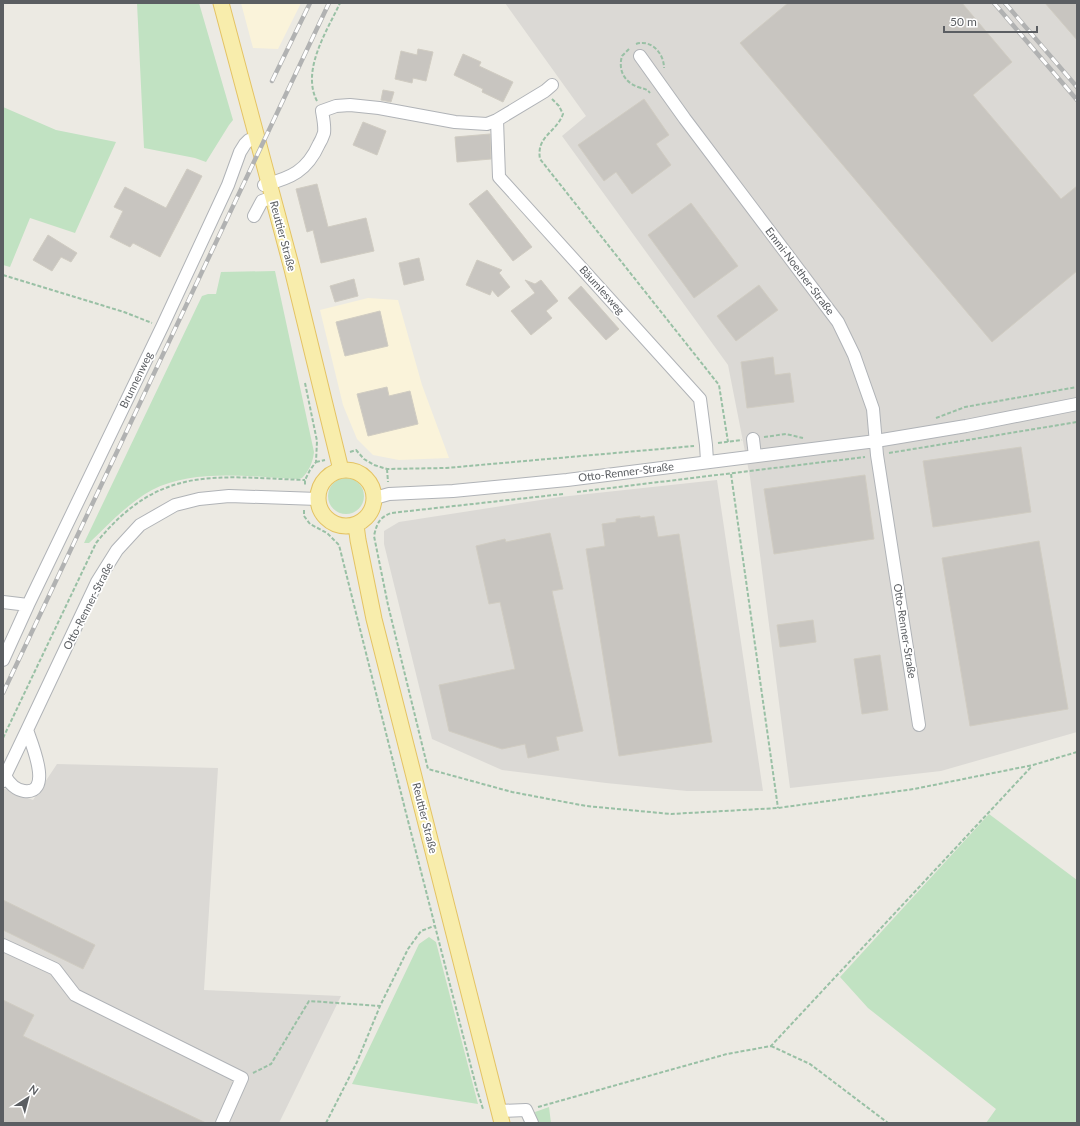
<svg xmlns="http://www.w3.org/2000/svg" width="1080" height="1126" viewBox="0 0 1080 1126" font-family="Lato,sans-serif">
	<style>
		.commercial { fill: #faf3da }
		.industrial { fill: #dbd9d5 }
		.green { fill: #c1e2c2 }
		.building { fill: #c8c5c0; stroke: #d0ccc2 }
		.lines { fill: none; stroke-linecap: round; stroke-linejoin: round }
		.minor-casing { stroke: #b0b3b7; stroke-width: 14 }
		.major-casing { stroke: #e4c364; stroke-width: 17 }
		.path { stroke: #99c0a5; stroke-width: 2; stroke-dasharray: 4 2; stroke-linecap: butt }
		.minor { stroke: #fff; stroke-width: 12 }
		.major { stroke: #f8edac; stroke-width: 15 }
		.rail-casing { stroke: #b1b2b2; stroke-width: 4.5 }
		.rail { stroke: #fff; stroke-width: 3; stroke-dasharray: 9; stroke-linecap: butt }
		.labels { text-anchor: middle; stroke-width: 3.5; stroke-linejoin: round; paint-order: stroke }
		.street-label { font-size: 11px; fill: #5b5e62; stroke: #fff }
	</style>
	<rect width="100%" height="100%" fill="#eceae3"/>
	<path class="commercial" d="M 241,3 L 301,3 L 278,49 L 253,48 Z
		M 368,298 L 398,300 L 422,385 L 449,458 L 399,460 L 373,455 L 357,439 L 343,405 L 320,310 Z"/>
	<path class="industrial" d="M 505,3 L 1077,3 L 1077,732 L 941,771 L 790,788 L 750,477 L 728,365 L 562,136 L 586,116 Z
		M 717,480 L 763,791 L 687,791 L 606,783 L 502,770 L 432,739 L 384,544 L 384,531 L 399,522 L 560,497 Z
		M 57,764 L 218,768 L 204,990 L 341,996 L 279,1123 L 3,1123 L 3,788 L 33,800 Z"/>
	<path class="green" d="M 137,3 L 199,3 L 233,120 L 229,125 L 206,162 L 195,158 L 144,148 Z
		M 3,107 L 56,130 L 116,142 L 75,233 L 30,218 L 10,267 L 3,265 Z
		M 275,271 L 314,452 C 313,462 309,471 302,478 L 297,479 C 251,477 194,468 152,490 C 128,503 108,525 89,543 L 84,543 L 202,296 L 208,294 L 216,294 L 221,272 Z
		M328 496a18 18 0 1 1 36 0a18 18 0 1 1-36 0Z
		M 989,814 L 1077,880 L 1077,1123 L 986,1123 L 996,1109 L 868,1008 L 840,977 Z
		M 429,937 L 436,942 L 478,1104 L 352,1084 L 419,944 Z
		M 549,1107 L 551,1123 L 537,1123 L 535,1112 Z"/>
	<path class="building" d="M 788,3 L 962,3 L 1012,62 L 973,95 L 1061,199 L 1077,186 L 1077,271 L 992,342 L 740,43 Z
		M 1045,3 L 1077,3 L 1077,40 Z
		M 418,49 L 433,52 L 426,81 L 413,78 L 412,83 L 395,79 L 401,51 L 417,55 Z
		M 463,54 L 481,62 L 479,66 L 513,82 L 503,102 L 482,92 L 483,89 L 454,75 Z
		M 383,90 L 394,92 L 391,102 L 381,100 Z
		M 644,99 L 669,135 L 656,144 L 671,165 L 632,194 L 616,172 L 604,181 L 578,145 Z
		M 363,122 L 386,131 L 377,155 L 353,145 Z
		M 490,134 L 491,159 L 457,162 L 455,137 Z
		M 187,169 L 202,176 L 160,257 L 133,243 L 130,247 L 110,237 L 123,211 L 114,207 L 125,187 L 166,208 Z
		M 317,184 L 328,227 L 366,218 L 374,251 L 321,263 L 313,230 L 307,232 L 296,189 Z
		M 487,190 L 532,247 L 513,261 L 469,204 Z
		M 691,203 L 738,266 L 694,298 L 648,235 Z
		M 48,235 L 77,253 L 71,262 L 61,257 L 52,271 L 33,260 Z
		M 419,258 L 424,280 L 404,285 L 399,263 Z
		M 477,260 L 502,270 L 499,273 L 510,287 L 498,297 L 492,290 L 490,295 L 466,285 Z
		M 354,279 L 358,296 L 335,302 L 330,286 Z
		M 525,280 L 535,284 L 541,280 L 558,301 L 546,311 L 552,318 L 531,335 L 511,311 L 535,293 Z
		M 759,285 L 778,310 L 736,341 L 717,316 Z
		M 581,286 L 619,329 L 606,340 L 568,298 Z
		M 380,311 L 388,346 L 345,356 L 336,322 Z
		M 773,357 L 775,375 L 790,373 L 794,402 L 747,408 L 741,362 Z
		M 387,387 L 389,396 L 410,391 L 418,424 L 368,436 L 357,394 Z
		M 1021,447 L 1031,512 L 933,527 L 923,461 Z
		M 865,475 L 874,539 L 774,554 L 764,489 Z
		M 640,516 L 640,518 L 654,516 L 658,537 L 679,534 L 712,742 L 619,756 L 586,549 L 605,546 L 602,524 L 616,522 L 616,519 Z
		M 550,533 L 563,589 L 552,591 L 583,731 L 556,737 L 559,750 L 528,758 L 525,744 L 502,749 L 449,731 L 439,685 L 515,669 L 500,602 L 489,604 L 476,546 L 505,539 L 506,542 Z
		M 1039,541 L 1068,709 L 970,726 L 942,558 Z
		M 813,620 L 816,642 L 780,647 L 777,625 Z
		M 880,655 L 888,710 L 862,714 L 854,659 Z
		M 3,900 L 95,945 L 83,969 L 3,930 Z
		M 3,1000 L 34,1015 L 23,1036 L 206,1123 L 3,1123 Z"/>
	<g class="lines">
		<defs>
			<path id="minor" d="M 640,56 L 685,119 L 838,322 L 854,355 L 873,409 L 877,455 L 919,725
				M 497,120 L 499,177 L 700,399 L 706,445 L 707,461
				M 264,185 C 291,178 307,171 319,144 C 321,141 323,136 324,133 C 325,126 323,117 322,111 L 336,106 L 350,105 L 379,108 L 455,122 L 487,124 L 497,120 L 545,91 L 552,85
				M 254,216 L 262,201 L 273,197
				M 753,439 L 755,456
				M 375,498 L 389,494 L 453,491 L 567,480 L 876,441 L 966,426 L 1077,404
				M 3,602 L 28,605 L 162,327 L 228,185 L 240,152 L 245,144 L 249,140 L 257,137
				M 3,660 L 28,605
				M 27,730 L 97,582 L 117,550 L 140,525 L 175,505 L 199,499 L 229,496 L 318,499
				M 3,781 L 5,776 L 27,730 C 31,742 54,795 24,791 C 16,790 9,783 5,776
				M 3,945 L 55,969 L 75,995 L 242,1078 L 222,1123
				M 499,1111 L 526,1110 L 532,1123"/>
			<path id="major" d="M 221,3 L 292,269 L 341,470
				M318 498a28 28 0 1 1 56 0a28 28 0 1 1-56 0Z
				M 356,525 L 358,540 L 374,619 L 502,1123"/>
		</defs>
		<use href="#minor" class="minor-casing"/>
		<use href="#major" class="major-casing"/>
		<path class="path" d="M 636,44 C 651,39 664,53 664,68
			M 629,49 L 622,56 C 618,70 624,82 638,87 C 643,89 646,88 650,93
			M 552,99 L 559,106 L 563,114 C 556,133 536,136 540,159 L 719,385 L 728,442
			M 317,101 C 301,70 327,31 340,3
			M 3,275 L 124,312 L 152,323
			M 305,383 L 317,441 L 316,462 L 310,470 L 305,480 L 305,486
			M 936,418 L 965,407 L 1077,387
			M 764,437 L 786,434 L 803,438
			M 718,443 L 742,440
			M 350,452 L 356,450 L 364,459 L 374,465 L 387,469 L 446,468 L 694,446
			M 889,453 L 1077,422
			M 316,462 L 325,460
			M 387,469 L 388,482
			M 731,474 L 778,808
			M 577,492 L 865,457
			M 563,494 L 391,513 C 379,518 377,523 374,536 L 388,605 L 428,769 L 512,792 L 586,806 L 671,814 L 778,808 L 914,789 L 1033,765 L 1077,752
			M 304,510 L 304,516 L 310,524 L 327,533 L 339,545 L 406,813 L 477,1090 L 483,1109
			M 3,738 L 96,543 C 160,464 215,477 305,480
			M 771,1046 L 810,1064 L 888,1123
			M 253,1073 L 271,1064 L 309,1001 L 380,1006
			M 538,1107 L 727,1054 L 771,1046 L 1032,766
			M 326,1123 L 357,1062 L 380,1006 L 408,949 L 421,931 L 434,926"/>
		<use href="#minor" class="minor"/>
		<use href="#major" class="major"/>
		<defs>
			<path id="rail" d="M 994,3 L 1077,100
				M 1005,3 L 1077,87
				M 272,81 L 310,3
				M 3,693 L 329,3"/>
		</defs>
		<use href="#rail" class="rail-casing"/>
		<use href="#rail" class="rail"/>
	</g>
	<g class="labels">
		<g class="street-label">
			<text transform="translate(283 236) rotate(75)" y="4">Reuttier Straße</text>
			<text transform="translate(800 271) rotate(53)" y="4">Emmi-Noether-Straße</text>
			<text transform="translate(602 290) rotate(48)" y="4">Bäumlesweg</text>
			<text transform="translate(136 380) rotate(-64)" y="4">Brunnenweg</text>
			<text transform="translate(626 472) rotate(-7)" y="4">Otto-Renner-Straße</text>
			<text transform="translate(88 606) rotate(-63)" y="4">Otto-Renner-Straße</text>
			<text transform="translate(905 631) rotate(81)" y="4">Otto-Renner-Straße</text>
			<text transform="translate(425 818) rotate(76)" y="4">Reuttier Straße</text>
		</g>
	</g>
	<rect width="1080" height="1126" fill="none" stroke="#5b5e62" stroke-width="8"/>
	<g transform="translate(28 1098) rotate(36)" stroke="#ffffff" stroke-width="3" paint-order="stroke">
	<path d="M0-3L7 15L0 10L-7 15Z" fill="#5b5e62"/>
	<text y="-6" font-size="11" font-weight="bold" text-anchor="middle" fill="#5b5e62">N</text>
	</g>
	<path d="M944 26v6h93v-6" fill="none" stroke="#5b5e62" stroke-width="2"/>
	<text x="950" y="26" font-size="12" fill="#5b5e62" stroke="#ffffff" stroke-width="3" paint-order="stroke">50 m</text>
</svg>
